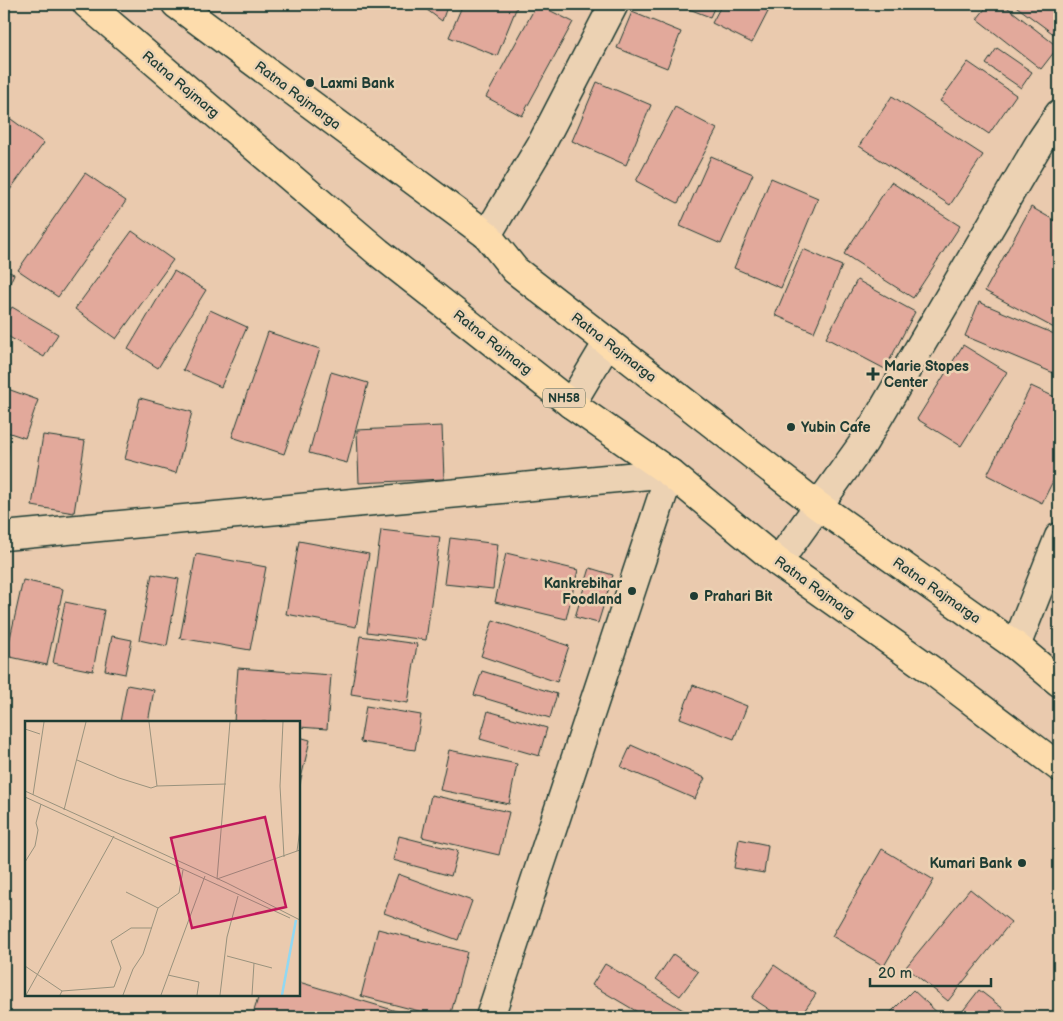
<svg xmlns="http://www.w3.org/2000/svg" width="1063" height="1021" viewBox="0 0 1063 1021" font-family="'Balsamiq Sans',sans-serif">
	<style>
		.building { fill: #e2a99b; stroke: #1f3d34 }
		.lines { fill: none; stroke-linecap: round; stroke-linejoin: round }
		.minor-casing { stroke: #1f3d34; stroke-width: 31 }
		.secondary-casing { stroke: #1f3d34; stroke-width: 31 }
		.primary-casing { stroke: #1f3d34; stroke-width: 31 }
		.minor { stroke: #ecd2b3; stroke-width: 28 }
		.secondary { stroke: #ecd2b3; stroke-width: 28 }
		.primary { stroke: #fddcac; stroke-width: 28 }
		.poi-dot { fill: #1f3d34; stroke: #ecd2b3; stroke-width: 2 }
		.labels { text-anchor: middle; stroke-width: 5; stroke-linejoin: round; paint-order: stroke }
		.shield { fill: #ecd2b3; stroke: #5c6a5a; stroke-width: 1 }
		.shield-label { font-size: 12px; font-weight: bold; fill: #1f3d34 }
		.poi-label { font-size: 14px; font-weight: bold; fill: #1f3d34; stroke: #ecd2b3; text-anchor: start }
		.street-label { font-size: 14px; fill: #1f3d34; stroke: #ecd2b3 }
		.inset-river { fill: none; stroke: #91d8f2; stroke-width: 2.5 }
		.inset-road { fill: none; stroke: #99927d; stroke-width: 1 }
		.view { fill: #c2185b; fill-opacity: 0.15; stroke: #c2185b; stroke-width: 2.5 }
		.inset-edge { fill: none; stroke: #1f3d34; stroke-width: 2.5 }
	</style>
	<rect width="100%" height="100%" fill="#eacaae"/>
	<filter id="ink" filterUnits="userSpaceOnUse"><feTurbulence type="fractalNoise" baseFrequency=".02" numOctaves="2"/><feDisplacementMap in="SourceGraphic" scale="10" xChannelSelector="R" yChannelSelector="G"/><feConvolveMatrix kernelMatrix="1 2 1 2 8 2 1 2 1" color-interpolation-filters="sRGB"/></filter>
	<g filter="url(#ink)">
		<path class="building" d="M 419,4 L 448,4 L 442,21 Z
			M 463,4 L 518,4 L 497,56 L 449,37 Z
			M 537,4 L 573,22 L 522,116 L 486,97 Z
			M 676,4 L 716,4 L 710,17 Z
			M 722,4 L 772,4 L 752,43 L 712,23 Z
			M 989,4 L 1003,4 L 1058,47 L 1041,69 L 977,19 Z
			M 1013,4 L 1059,4 L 1059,38 Z
			M 632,12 L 681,32 L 667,68 L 617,48 Z
			M 997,48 L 1032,72 L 1021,88 L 986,64 Z
			M 968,62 L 1016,95 L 989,134 L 940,101 Z
			M 597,82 L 651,105 L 626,165 L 572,141 Z
			M 892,96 L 983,155 L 950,205 L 859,146 Z
			M 675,107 L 717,129 L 678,203 L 636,181 Z
			M 4,114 L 44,143 L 4,198 Z
			M 711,156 L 753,174 L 721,244 L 680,226 Z
			M 85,173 L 126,201 L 58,297 L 18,270 Z
			M 771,178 L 818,198 L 781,288 L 734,268 Z
			M 891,182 L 960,226 L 913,298 L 844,254 Z
			M 1031,207 L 1059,223 L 1059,324 L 1056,329 L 985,291 Z
			M 132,231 L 173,260 L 116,339 L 75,309 Z
			M 803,249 L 842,266 L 814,332 L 775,315 Z
			M 4,270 L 14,274 L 4,296 Z
			M 174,271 L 206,290 L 158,368 L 128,349 Z
			M 857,280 L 915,312 L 885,369 L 826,338 Z
			M 979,302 L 1059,336 L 1059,367 L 1056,374 L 965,336 Z
			M 12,307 L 58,334 L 44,357 L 4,334 L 4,320 Z
			M 210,310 L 247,327 L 221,387 L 183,370 Z
			M 268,332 L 320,349 L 284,454 L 232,437 Z
			M 963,345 L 1007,372 L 961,446 L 917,419 Z
			M 331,372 L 368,383 L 347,463 L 309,453 Z
			M 1031,386 L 1059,399 L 1059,469 L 1042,503 L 987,475 Z
			M 5,388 L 38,400 L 25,438 L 4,431 Z
			M 140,398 L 192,412 L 176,473 L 125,459 Z
			M 442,426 L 444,479 L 359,483 L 357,430 Z
			M 43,435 L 85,441 L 74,513 L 32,506 Z
			M 4,444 L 9,444 L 4,496 Z
			M 381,530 L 440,537 L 426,640 L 367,632 Z
			M 450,538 L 498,544 L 493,589 L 444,584 Z
			M 299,541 L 369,554 L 356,627 L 286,614 Z
			M 506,553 L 578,570 L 566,619 L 495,602 Z
			M 196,554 L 266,567 L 250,650 L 180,638 Z
			M 590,568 L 613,575 L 598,623 L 575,617 Z
			M 152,574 L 179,579 L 167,646 L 139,640 Z
			M 23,580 L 63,589 L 47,665 L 6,656 Z
			M 65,602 L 104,610 L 93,671 L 53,663 Z
			M 493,620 L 569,646 L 557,682 L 481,656 Z
			M 112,636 L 132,640 L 125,674 L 105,670 Z
			M 360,636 L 417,644 L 408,703 L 351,694 Z
			M 238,668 L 331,675 L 327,729 L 299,727 L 299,722 L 234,722 Z
			M 482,671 L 557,694 L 550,718 L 474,695 Z
			M 127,685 L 154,690 L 148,722 L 120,722 Z
			M 693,685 L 747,706 L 734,739 L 680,718 Z
			M 366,706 L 421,715 L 415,750 L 360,742 Z
			M 488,711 L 547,728 L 539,756 L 480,739 Z
			M 299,737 L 310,740 L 299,787 Z
			M 631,745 L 705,778 L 695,799 L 621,767 Z
			M 449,750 L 517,764 L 509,804 L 440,790 Z
			M 431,795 L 509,812 L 499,855 L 422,837 Z
			M 399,836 L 458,851 L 451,876 L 393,860 Z
			M 739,839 L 768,845 L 764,873 L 734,868 Z
			M 882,849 L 934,880 L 884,966 L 832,936 Z
			M 398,874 L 472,901 L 458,940 L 384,913 Z
			M 970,889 L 1011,922 L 948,1001 L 906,967 Z
			M 378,929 L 467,952 L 450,1017 L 442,1017 L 361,996 Z
			M 673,954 L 698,972 L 680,996 L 656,979 Z
			M 605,964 L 695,1017 L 646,1017 L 592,985 Z
			M 774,965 L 816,994 L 800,1017 L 781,1017 L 752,998 Z
			M 299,982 L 403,1013 L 401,1017 L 252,1017 L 259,995 L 299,995 Z
			M 913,990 L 942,1017 L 886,1017 Z
			M 979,990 L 1014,1017 L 958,1017 Z"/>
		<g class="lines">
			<defs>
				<path id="minor" d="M 487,235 L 541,145 L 614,4
					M 778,562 L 864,442 L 1040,142 L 1059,114
					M 1016,646 L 1059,537
					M 490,1017 L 670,473"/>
				<path id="secondary" d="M 571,404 L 608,342
					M 4,536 L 670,473"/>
				<path id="primary" d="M 87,4 L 378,252 L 571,404 L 670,473 L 778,562 L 931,670 L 1059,767
					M 176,4 L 487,235 L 515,270 L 817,505 L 1016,646 L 1059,682"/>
			</defs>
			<use href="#minor" class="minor-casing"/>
			<use href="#secondary" class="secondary-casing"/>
			<use href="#primary" class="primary-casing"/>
			<use href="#minor" class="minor"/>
			<use href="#secondary" class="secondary"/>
			<use href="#primary" class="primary"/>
		</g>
	</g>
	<g class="poi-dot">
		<circle cx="310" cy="83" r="5"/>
		<path d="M870.5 366.5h5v5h5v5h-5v5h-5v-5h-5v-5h5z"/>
		<circle cx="791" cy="427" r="5"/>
		<circle cx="632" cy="591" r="5"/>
		<circle cx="694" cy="596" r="5"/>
		<circle cx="1022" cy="863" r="5"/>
	</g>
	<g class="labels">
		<rect class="shield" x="543" y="388.5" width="42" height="19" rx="4"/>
		<g class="shield-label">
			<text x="564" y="402">NH58</text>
		</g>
		<g class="poi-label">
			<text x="320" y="88">Laxmi Bank</text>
			<text x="884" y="371">Marie Stopes<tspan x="884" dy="16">Center</tspan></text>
			<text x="801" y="432">Yubin Cafe</text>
			<text x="622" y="588" text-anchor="end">Kankrebihar<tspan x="622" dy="16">Foodland</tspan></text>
			<text x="704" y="601">Prahari Bit</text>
			<text x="1012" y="868" text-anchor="end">Kumari Bank</text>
		</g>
		<g class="street-label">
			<text transform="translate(181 84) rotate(40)" y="5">Ratna Rajmarg</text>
			<text transform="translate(298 95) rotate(37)" y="5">Ratna Rajmarga</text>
			<text transform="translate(493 342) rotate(38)" y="5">Ratna Rajmarg</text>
			<text transform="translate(614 347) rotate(38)" y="5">Ratna Rajmarga</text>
			<text transform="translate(815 587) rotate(36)" y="5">Ratna Rajmarg</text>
			<text transform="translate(937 590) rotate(35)" y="5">Ratna Rajmarga</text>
		</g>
	</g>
	<g transform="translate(25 721)">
		<rect width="275" height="275" fill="#eacaae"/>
		<path class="inset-river" d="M 257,274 L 271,199"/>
		<path class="inset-road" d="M 124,1 L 132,65 L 201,63M 258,1 L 255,65 L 259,136M 0,8 L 15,13M 52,39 L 94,57 L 126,67 L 132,65M 0,70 L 202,162 L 275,199M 8,74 L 19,1M 0,76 L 265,197M 39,89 L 61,1M 272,130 L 275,108M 0,141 L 10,125 L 13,109 L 11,102 L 16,83M 192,158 L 205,1M 192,158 L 275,129M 101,171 L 133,187M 202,235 L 247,247M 0,245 L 37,270 L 35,274M 143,254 L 174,261 L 172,274M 37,270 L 89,266 L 96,247 L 86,220 L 106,207 L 127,207M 1,274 L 89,115M 98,274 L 108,248 L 118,233 L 133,187 L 154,172 L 158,149M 136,274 L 180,155M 195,274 L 202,216 L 213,175M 227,274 L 229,242"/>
		<path class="view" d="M 240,96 L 261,186 L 167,207 L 146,117 Z"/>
		<rect width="275" height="275" class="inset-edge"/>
	</g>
	<rect width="1063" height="1021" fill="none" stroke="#ecd2b3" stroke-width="20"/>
	<rect x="10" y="10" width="1043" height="1001" fill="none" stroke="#1f3d34" stroke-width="2" filter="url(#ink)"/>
	<path d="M870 978v8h121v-8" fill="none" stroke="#1f3d34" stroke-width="2.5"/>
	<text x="878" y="978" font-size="15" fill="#1f3d34" stroke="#ecd2b3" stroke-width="4" paint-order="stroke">20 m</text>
</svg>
